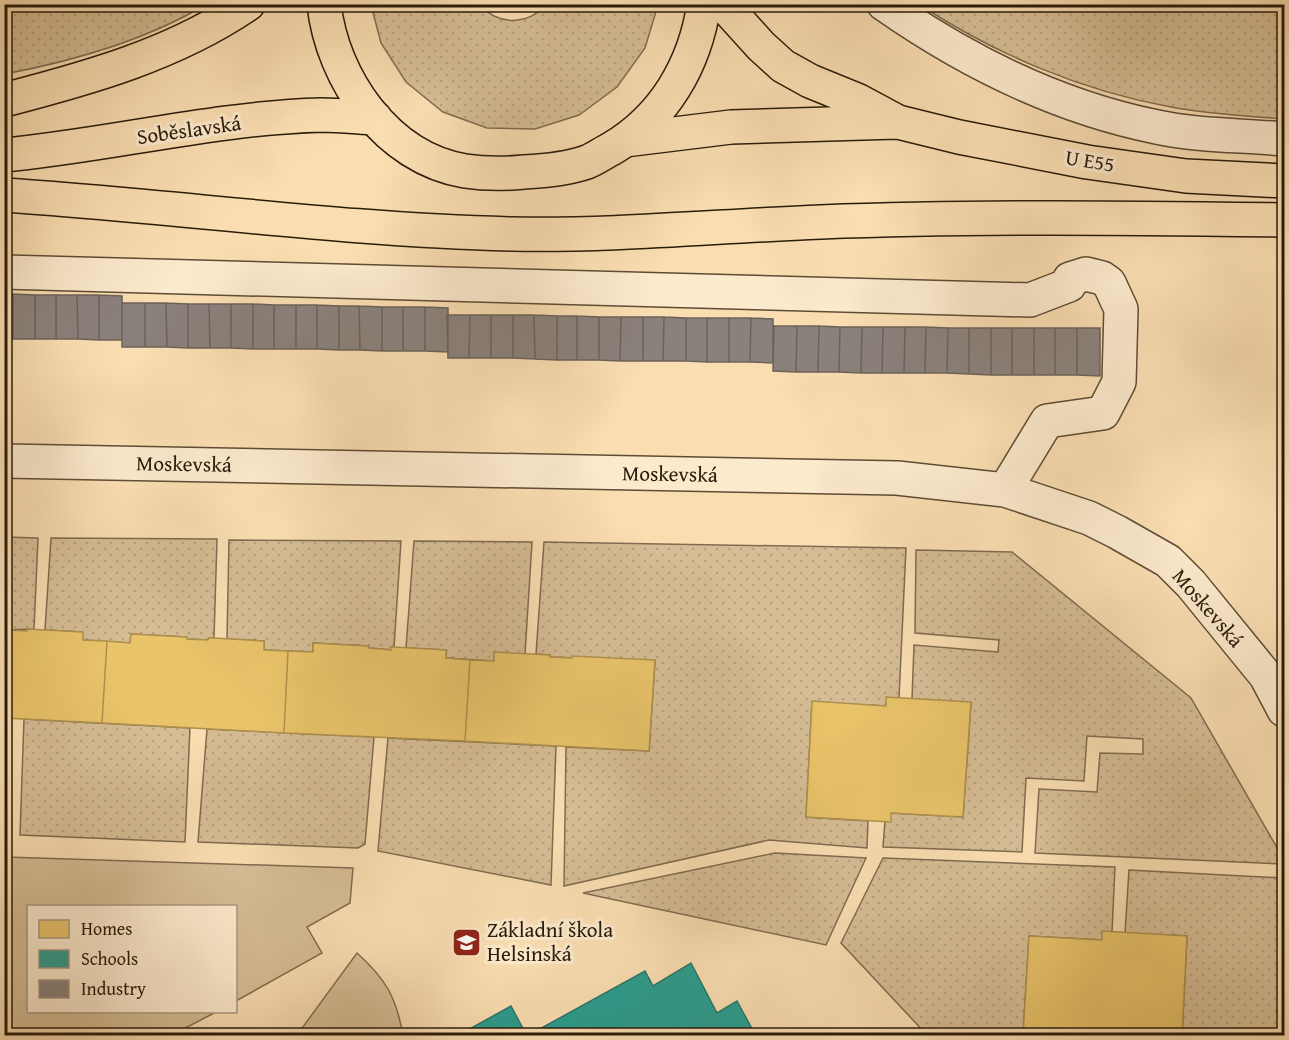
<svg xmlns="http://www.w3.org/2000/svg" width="1289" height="1040" viewBox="0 0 1289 1040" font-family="'Gentium Book Plus',serif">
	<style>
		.grass { fill: url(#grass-dots); stroke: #806c50; stroke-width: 1.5 }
		.garden { fill: #d6bd95; stroke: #806c50; stroke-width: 1.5 }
		.homes { fill: #e9c46a; stroke: #af914d; stroke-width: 1.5 }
		.schools { fill: #2a9d8f; stroke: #2a7667; stroke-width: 1.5 }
		.industry { fill: #8a817c; stroke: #6d625a; stroke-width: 1.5 }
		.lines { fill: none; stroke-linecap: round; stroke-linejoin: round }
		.minor-casing { stroke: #5d4c34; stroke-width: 36 }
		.major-casing { stroke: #291b0a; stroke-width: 36 }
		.minor { stroke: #fceacd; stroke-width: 33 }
		.major { stroke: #fadeb2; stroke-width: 33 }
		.labels { text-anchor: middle; stroke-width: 6; stroke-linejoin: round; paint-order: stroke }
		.street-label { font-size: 21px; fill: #291b0a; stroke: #fceacd }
		.poi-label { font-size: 21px; fill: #291b0a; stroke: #fceacd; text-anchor: start }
	</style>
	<defs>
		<pattern id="grass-dots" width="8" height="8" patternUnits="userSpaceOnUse" patternTransform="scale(1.5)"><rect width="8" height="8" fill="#d6bd95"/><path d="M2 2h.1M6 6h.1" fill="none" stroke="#b8a27f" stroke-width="1.8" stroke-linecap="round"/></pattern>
	</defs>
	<rect width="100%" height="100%" fill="#fadeb2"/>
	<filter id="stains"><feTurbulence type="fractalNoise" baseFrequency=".00333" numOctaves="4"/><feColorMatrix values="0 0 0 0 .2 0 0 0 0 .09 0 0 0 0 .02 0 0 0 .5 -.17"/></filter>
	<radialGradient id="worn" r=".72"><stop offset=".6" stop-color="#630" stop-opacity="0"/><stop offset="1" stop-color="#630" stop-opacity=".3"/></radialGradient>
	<path class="grass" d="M 5,4 L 205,4 L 205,5 C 145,41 73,61 5,74 Z
		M 371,5 L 480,5 C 499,26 527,25 546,5 L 658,5 L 645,48 L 617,87 L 579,115 L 535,129 L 487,128 L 443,112 L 406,82 L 381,43 Z
		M 920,5 L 1284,5 L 1284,119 C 1247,116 1208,114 1171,107 C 1082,91 995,54 920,5 Z
		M 4,537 L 38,538 L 34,629 L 5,630 Z
		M 51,538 L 217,539 L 214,638 L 209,638 L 208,640 L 187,639 L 186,637 L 131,634 L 130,643 L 83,640 L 82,632 L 45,630 Z
		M 229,540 L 401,541 L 394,647 L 391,647 L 391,650 L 369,648 L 368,646 L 313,643 L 313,652 L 264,650 L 264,641 L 227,639 Z
		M 414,541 L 532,542 L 525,654 L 494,653 L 494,661 L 446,658 L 446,650 L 406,648 Z
		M 544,542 L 906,548 L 899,698 L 887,698 L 886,706 L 812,702 L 806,817 L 868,821 L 867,848 L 769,840 L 564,886 L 566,747 L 649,751 L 655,661 L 550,657 L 550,655 L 536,654 Z
		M 916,550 L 1012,552 L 1191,698 L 1284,860 L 1284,864 L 1035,853 L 1039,789 L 1097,792 L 1100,753 L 1143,754 L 1143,739 L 1087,736 L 1084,781 L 1026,778 L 1022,852 L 883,847 L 885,821 L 891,813 L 963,817 L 971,703 L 912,699 L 914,645 L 998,652 L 999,640 L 915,633 Z
		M 5,718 L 10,719 L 5,811 L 4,718 Z
		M 24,719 L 190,728 L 185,842 L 20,835 Z
		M 207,729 L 374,737 L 365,844 L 358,848 L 198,842 Z
		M 388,738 L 556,746 L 551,885 L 378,851 Z
		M 775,853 L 866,858 L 826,945 L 583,893 Z
		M 883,858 L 1115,867 L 1112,932 L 1102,940 L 1029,936 L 1023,1035 L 927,1035 L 841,943 Z
		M 1129,870 L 1284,878 L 1284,1035 L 1182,1035 L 1187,936 L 1125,933 Z"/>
	<path class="garden" d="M 5,857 L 353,868 L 350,903 L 307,927 L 322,953 L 236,1001 L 236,906 L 28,906 L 28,1012 L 216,1012 L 172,1035 L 5,1035 Z
		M 357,953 C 386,979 396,997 403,1035 L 297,1035 Z"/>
	<path class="homes" d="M 4,628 L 5,630 L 27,631 L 27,629 L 83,632 L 83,640 L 107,641 L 102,723 L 4,718 Z
		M 131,634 L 187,637 L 187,639 L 208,640 L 209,638 L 214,638 L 264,641 L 264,650 L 288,651 L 284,733 L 102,723 L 107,641 L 130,643 Z
		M 313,643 L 368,646 L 369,648 L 391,650 L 390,647 L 394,647 L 446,650 L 446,658 L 470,660 L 465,741 L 284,733 L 288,651 L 313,652 Z
		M 494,652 L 550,655 L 550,657 L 572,658 L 572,656 L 655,660 L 649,751 L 465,741 L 470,660 L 494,661 Z
		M 886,697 L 971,702 L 963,817 L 891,813 L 891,822 L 806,817 L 812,701 L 886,706 Z
		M 1102,931 L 1187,936 L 1182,1036 L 1023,1036 L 1029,936 L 1102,940 Z"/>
	<path class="schools" d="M 691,963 L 717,1013 L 737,1001 L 756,1036 L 527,1036 L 645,971 L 653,986 Z
		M 511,1006 L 527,1036 L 457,1036 Z"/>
	<path class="industry" d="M 4,294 L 13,294 L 13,339 L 4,338 Z
		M 13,294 L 35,295 L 35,339 L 13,339 Z
		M 35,295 L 56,295 L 56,339 L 35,339 Z
		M 56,295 L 77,295 L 78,339 L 56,339 Z
		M 77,295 L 99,295 L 99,340 L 78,339 Z
		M 99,295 L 122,296 L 122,340 L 99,340 Z
		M 122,303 L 145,303 L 145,347 L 122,347 Z
		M 145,303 L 166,303 L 167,347 L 145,347 Z
		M 166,303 L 188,304 L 188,348 L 167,347 Z
		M 188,304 L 209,304 L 210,348 L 188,348 Z
		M 209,304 L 231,304 L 231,348 L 210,348 Z
		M 231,304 L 253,304 L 253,349 L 231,348 Z
		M 253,304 L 274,305 L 274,349 L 253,349 Z
		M 274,305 L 296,305 L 296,349 L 274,349 Z
		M 296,305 L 317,305 L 317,349 L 296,349 Z
		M 317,305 L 339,306 L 339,350 L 317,349 Z
		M 339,306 L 359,306 L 360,350 L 339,350 Z
		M 359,306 L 382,307 L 382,351 L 360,350 Z
		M 382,307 L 403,307 L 403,351 L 382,351 Z
		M 403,307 L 425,307 L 425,351 L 403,351 Z
		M 425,307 L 448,308 L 448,352 L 425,351 Z
		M 447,315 L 470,315 L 469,358 L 448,358 Z
		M 470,315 L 491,315 L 491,358 L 469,358 Z
		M 491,315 L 513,315 L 513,358 L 491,358 Z
		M 513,315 L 534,315 L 535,359 L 513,358 Z
		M 534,315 L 557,316 L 557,360 L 535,359 Z
		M 557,316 L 577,316 L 577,360 L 557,360 Z
		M 577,316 L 599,317 L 599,360 L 577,360 Z
		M 599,317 L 621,317 L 620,361 L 599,360 Z
		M 621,317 L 643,317 L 643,361 L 620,361 Z
		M 643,317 L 664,317 L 663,361 L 643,361 Z
		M 664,317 L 686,318 L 686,361 L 663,361 Z
		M 686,318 L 707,318 L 707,362 L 686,361 Z
		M 707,318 L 729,318 L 729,362 L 707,362 Z
		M 729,318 L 751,318 L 750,362 L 729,362 Z
		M 751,318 L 773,319 L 773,363 L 750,362 Z
		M 774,326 L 797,326 L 796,372 L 773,371 Z
		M 797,326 L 819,326 L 818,372 L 796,372 Z
		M 819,326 L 840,327 L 839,372 L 818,372 Z
		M 840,327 L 862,327 L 861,373 L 839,372 Z
		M 862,327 L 883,327 L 882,373 L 861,373 Z
		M 883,327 L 905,327 L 904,373 L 882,373 Z
		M 905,327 L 926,327 L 925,373 L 904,373 Z
		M 926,327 L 948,328 L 947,373 L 925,373 Z
		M 948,328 L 969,328 L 969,374 L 947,373 Z
		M 969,328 L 991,328 L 991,375 L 969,374 Z
		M 991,328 L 1012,328 L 1012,375 L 991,375 Z
		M 1012,328 L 1034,328 L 1034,375 L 1012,375 Z
		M 1034,328 L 1055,328 L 1055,375 L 1034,375 Z
		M 1055,328 L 1077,328 L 1077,375 L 1055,375 Z
		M 1077,328 L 1100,328 L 1100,376 L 1077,375 Z"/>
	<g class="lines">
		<defs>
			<path id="minor" d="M 884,4 C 967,62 1058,107 1157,127 C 1199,136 1242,135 1284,139
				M 4,272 L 1030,300 L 1069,285 L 1070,279 L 1086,274 L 1102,278 L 1109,283 L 1121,309 L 1119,382 L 1103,413 L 1047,421 L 1005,490
				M 4,461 L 897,478 L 1005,490 L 1089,518 L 1117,532 L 1168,561 L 1191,584 L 1266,676 L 1284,710"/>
			<path id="major" d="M 324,4 C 332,79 387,158 465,171 C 485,174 504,174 524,172 C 545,171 567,169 587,162 C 595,159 603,153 611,149 C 664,118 695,65 704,4
				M 723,4 L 761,46 L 783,66 L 810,81 L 859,101 L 898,122 L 959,137 L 1087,162 L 1186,176 L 1284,181
				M 4,100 C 89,78 175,54 248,4
				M 625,140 L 731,127 L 896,122
				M 4,155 C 110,145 214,118 321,115 C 339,115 357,117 375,118
				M 4,195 C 174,206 342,230 512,234 C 615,236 718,226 821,222 C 975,216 1130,218 1284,220"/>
		</defs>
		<use href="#minor" class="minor-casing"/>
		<use href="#major" class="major-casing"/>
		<use href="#minor" class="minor"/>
		<use href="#major" class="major"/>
	</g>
	<defs>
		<symbol id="school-square" viewBox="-11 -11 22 22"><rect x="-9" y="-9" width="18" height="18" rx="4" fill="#8f2418" stroke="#fceacd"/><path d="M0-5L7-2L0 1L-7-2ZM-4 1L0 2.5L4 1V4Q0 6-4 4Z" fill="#fff"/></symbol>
	</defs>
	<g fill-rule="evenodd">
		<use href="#school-square" x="450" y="926" width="33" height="33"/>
	</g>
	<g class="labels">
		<g class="street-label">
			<text transform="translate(189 130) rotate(-8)" y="7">Soběslavská</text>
			<text transform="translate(1090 161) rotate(9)" y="7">U E55</text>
			<text transform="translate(184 464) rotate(1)" y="7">Moskevská</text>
			<text transform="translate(670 474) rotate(1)" y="7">Moskevská</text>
			<text transform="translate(1208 608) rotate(49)" y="7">Moskevská</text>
		</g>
		<g class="poi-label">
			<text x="487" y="937">Základní škola<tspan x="487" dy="24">Helsinská</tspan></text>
		</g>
	</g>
	<rect width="1289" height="1040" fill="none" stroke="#fadeb2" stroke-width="24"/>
	<rect x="6" y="6" width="1277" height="1028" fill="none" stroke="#291b0a" stroke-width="3"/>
	<rect x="12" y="12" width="1265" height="1016" fill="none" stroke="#291b0a" stroke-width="1.5"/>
	<rect x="27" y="905" width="210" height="108" fill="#fceacd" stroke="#a8977f" stroke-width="1.5"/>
	<rect x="39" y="920" width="30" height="18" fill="#e9c46a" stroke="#a8977f" stroke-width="1.5"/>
	<text x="81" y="935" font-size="18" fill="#291b0a">Homes</text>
	<rect x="39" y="950" width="30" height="18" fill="#2a9d8f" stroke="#a8977f" stroke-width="1.5"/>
	<text x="81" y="965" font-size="18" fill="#291b0a">Schools</text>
	<rect x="39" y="980" width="30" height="18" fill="#8a817c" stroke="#a8977f" stroke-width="1.5"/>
	<text x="81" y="995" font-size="18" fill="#291b0a">Industry</text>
	<rect width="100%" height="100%" filter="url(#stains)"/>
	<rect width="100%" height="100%" fill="url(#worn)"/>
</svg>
